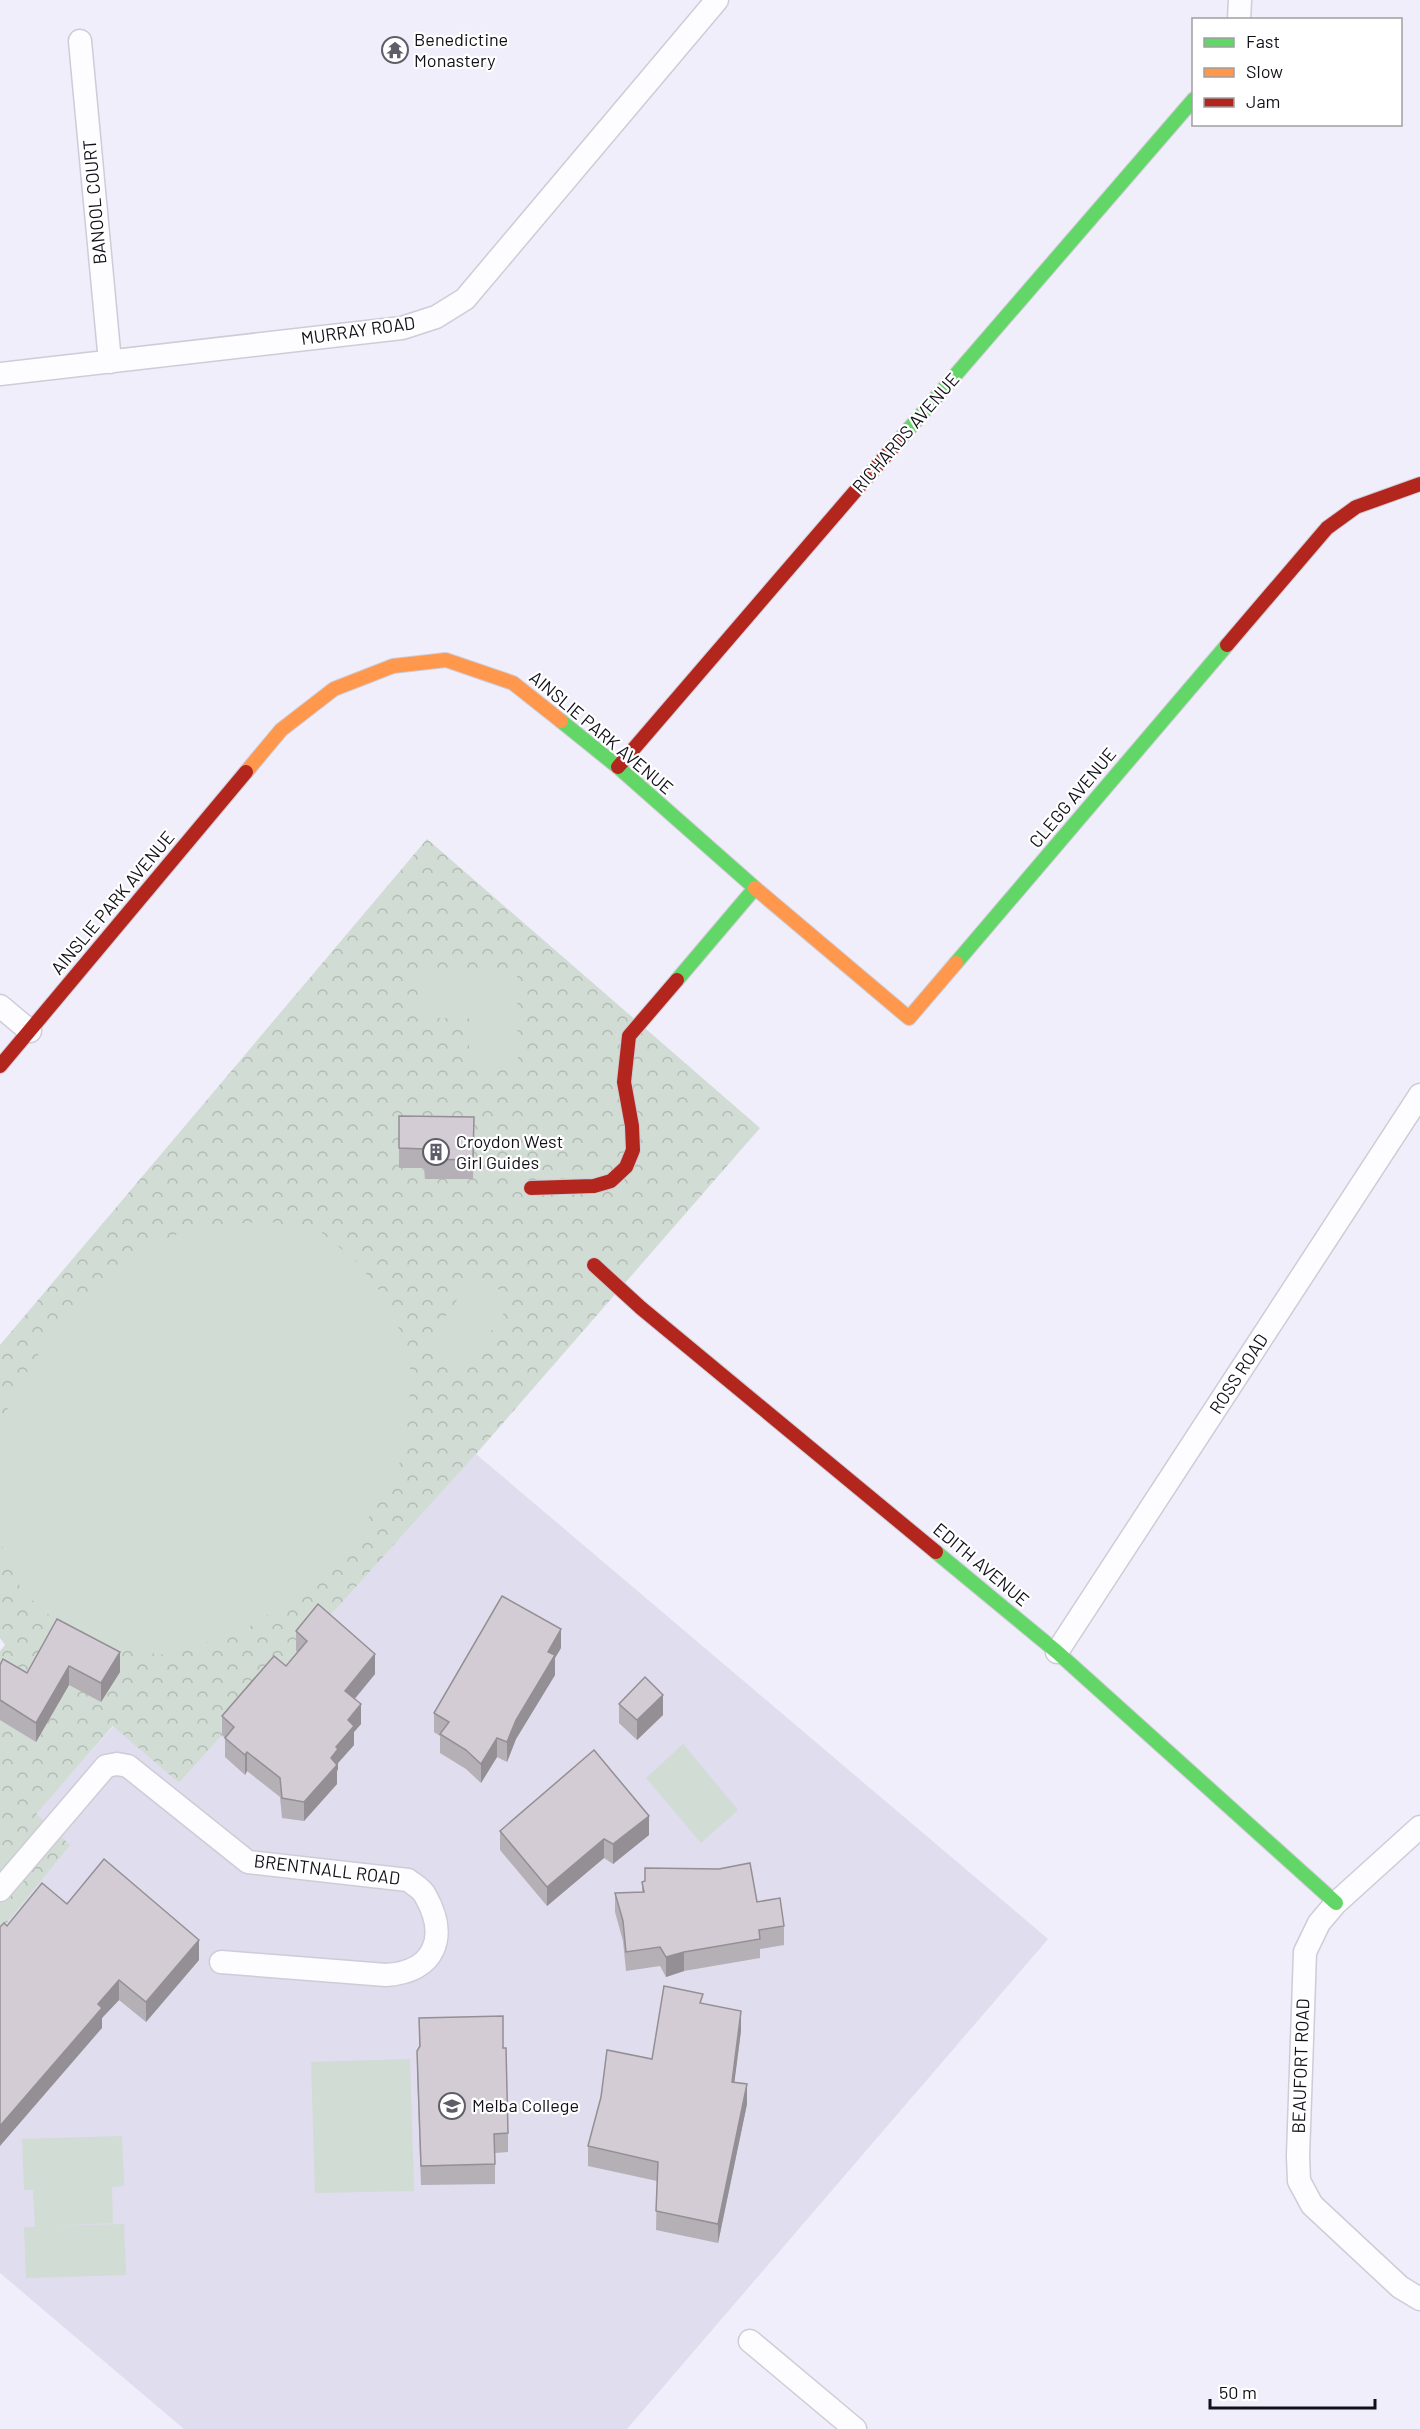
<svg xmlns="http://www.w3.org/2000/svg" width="1420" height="2429" viewBox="0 0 1420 2429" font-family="Barlow,sans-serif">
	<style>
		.education { fill: #dfddee }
		.park { fill: url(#park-crowns) }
		.pitch { fill: #d1dcd4 }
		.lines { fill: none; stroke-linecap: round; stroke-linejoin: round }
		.street-casing { stroke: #ceccd7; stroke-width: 25 }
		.fast-casing { stroke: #ceccd7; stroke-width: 16 }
		.slow-casing { stroke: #ceccd7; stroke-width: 16 }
		.jam-casing { stroke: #ceccd7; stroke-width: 16 }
		.street { stroke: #fdfcfe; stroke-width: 22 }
		.fast { stroke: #63d668; stroke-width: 14 }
		.slow { stroke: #ff974d; stroke-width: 14 }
		.jam { stroke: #b3261e; stroke-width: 14 }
		.wall { fill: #b5afb6 }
		.shaded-wall { fill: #948f94 }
		.building { fill: #d3ccd4; stroke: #948f94; stroke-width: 1.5 }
		.labels { text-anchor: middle; stroke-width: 4.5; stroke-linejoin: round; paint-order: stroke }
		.poi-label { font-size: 18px; fill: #111019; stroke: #fff; text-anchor: start }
		.street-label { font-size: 18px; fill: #111019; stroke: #fff }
	</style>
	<defs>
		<pattern id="park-crowns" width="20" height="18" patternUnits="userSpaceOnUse" patternTransform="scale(1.5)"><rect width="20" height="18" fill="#d1dcd4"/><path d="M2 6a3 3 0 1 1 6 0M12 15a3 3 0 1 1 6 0" fill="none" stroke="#b2bcb5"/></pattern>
	</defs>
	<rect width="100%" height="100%" fill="#f0eefa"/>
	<path class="education" d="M 476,1454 L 1048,1939 L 627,2429 L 184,2429 L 0,2273 L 0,1931 L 35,1814 L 114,1726 L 179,1783 Z"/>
	<path class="park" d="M 427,839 L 760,1128 L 476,1454 L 179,1783 L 113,1726 L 36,1814 L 70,1845 L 0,1931 L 0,1651 L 5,1645 L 0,1638 L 0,1345 Z"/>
	<path class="pitch" d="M 419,968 L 517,968 L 518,1069 L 469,1069 L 469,1018 L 419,1018 Z
		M 271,1222 L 321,1232 L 357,1262 L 393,1308 L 412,1375 L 403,1457 L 362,1529 L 312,1585 L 243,1631 L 166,1655 L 113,1649 L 57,1622 L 22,1591 L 0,1541 L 0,1428 C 24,1356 107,1256 181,1233 C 211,1224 241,1223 271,1222 Z
		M 476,1273 L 513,1300 L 464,1370 L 426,1344 Z
		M 683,1744 L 738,1810 L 701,1843 L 646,1778 Z
		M 410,2059 L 414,2191 L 315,2193 L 311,2062 Z
		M 122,2136 L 124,2186 L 112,2187 L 113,2223 L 48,2226 L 124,2224 L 126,2275 L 26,2278 L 24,2227 L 35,2227 L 33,2190 L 24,2190 L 22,2139 Z"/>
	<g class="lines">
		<defs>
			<path id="street" d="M 1239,20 L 1240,0
				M 80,41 L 110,362
				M 0,374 L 402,328 L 436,317 L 465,299 L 717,0
				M 0,1006 L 30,1031
				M 1057,1652 L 1420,1095
				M 1420,1827 L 1336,1903 L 1319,1923 L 1305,1952 L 1298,2156 L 1299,2181 L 1312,2205 L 1400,2287 L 1420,2299
				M 0,1890 L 106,1766 L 117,1764 L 128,1766 L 248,1862 L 408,1880 C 413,1884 422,1889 425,1895 C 449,1937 435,1972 386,1975 L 221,1962
				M 750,2341 L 855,2429"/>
			<path id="fast" d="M 901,438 L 1194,99
				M 561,721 L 618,767 L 755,888 L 677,980
				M 956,963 L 1227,645
				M 936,1552 L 1057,1652 L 1336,1903"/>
			<path id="slow" d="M 246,772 L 281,730 L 334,689 L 393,666 L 446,660 L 513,683 L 561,721
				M 755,888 L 909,1018 L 956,963"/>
			<path id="jam" d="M 1227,645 L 1327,528 L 1356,507 L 1420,484
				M 618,767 L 901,438
				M 0,1066 L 246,772
				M 531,1188 L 594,1186 L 611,1181 L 626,1167 L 633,1150 L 632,1126 L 624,1082 L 629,1036 L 677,980
				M 594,1265 L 641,1308 L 936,1552"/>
		</defs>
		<use href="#street" class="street-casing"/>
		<use href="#fast" class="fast-casing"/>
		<use href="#slow" class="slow-casing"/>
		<use href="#jam" class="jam-casing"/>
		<use href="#street" class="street"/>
		<use href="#fast" class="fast"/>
		<use href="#slow" class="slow"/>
		<use href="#jam" class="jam"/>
	</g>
	<path class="wall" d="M 399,1116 L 474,1117 L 473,1179 L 425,1179 L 424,1168 L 399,1168 Z
		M 57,1619 L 120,1672 L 101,1702 L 69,1685 L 36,1742 L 0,1720 L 0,1665 L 27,1673 Z
		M 296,1631 L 375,1674 L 355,1699 L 361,1724 L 354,1732 L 354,1745 L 338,1763 L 338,1769 L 337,1771 L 337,1784 L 304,1821 L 282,1818 L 280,1797 L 247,1771 L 245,1775 L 225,1757 L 225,1738 L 222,1735 L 222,1716 L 286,1666 L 298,1652 L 296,1651 Z
		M 561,1648 L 555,1658 L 555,1675 L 516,1739 L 507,1762 L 497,1757 L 481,1783 L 466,1769 L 440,1753 L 440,1736 L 434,1732 L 434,1713 Z
		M 619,1704 L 663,1715 L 637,1740 L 619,1723 Z
		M 500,1831 L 649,1835 L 613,1864 L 604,1858 L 547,1906 L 500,1850 Z
		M 642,1882 L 757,1902 L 784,1926 L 784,1945 L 760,1949 L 760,1958 L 684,1971 L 666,1977 L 660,1966 L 626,1971 L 623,1941 L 615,1912 L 615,1893 L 642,1892 Z
		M 67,1904 L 199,1960 L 146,2022 L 119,2000 L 102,2018 L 102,2028 L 7,1926 Z
		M 703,2004 L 741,2031 L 734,2082 L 747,2104 L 718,2243 L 656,2230 L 657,2181 L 588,2166 L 588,2146 L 652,2059 Z
		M 419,2018 L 503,2048 L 508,2133 L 508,2152 L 495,2153 L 495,2184 L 421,2185 L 417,2071 L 417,2051 L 419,2047 Z"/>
	<path class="shaded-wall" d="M 561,1629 L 561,1648 L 555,1658 L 555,1675 L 516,1739 L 507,1762 L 507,1742 L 516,1720 L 548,1652 Z
		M 120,1652 L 120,1672 L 101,1702 L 101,1683 Z
		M 375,1654 L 375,1674 L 345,1710 L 345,1691 Z
		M 69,1666 L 69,1685 L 36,1742 L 36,1723 Z
		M 663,1695 L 663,1715 L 637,1740 L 637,1720 Z
		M 361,1704 L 361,1724 L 354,1732 L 354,1745 L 338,1763 L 338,1769 L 337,1771 L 337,1784 L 304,1821 L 304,1802 L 336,1747 L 348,1720 Z
		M 497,1738 L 497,1757 L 481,1783 L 481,1764 Z
		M 247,1752 L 247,1771 L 245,1775 L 245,1755 Z
		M 649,1816 L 649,1835 L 613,1864 L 613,1844 Z
		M 604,1839 L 604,1858 L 547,1906 L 547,1887 Z
		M 199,1940 L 199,1960 L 146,2022 L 146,2002 Z
		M 684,1952 L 684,1971 L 666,1977 L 666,1957 Z
		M 119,1980 L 119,2000 L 102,2018 L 102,2028 L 0,2146 L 0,2126 L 98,2004 Z
		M 741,2011 L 741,2031 L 732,2101 L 732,2082 Z
		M 747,2084 L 747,2104 L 718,2243 L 718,2224 Z"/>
	<path class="building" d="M 399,1116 L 474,1117 L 473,1160 L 425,1159 L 424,1149 L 399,1148 Z
		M 502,1596 L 561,1629 L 548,1652 L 555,1655 L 516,1720 L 507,1742 L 497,1738 L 481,1764 L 466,1750 L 440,1734 L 449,1722 L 434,1713 Z
		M 318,1604 L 375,1654 L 345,1691 L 361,1704 L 348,1720 L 354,1726 L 336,1747 L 338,1749 L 331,1758 L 337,1765 L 304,1802 L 282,1798 L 280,1778 L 247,1752 L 245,1755 L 225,1738 L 234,1727 L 222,1716 L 274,1656 L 286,1666 L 307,1641 L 296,1631 Z
		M 57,1619 L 120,1652 L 101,1683 L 69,1666 L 36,1723 L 0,1700 L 0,1665 L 3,1659 L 27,1673 Z
		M 645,1677 L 663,1695 L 637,1720 L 619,1704 Z
		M 594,1750 L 649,1816 L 613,1844 L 604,1839 L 547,1887 L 500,1831 Z
		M 104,1859 L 199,1940 L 146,2002 L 119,1980 L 98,2004 L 102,2008 L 0,2126 L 0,1927 L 4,1923 L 7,1926 L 42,1883 L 67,1904 Z
		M 750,1863 L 757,1902 L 780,1898 L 784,1926 L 759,1930 L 760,1939 L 684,1952 L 666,1957 L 660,1947 L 626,1952 L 623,1921 L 615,1893 L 644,1892 L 642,1882 L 645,1881 L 645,1868 L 719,1869 Z
		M 664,1986 L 703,1994 L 700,2003 L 741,2011 L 732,2082 L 747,2084 L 718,2224 L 656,2211 L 658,2162 L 588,2146 L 601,2097 L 607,2050 L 652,2059 Z
		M 503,2016 L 503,2048 L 506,2048 L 508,2133 L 494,2134 L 495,2164 L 421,2166 L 417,2051 L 420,2046 L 419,2018 Z"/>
	<defs>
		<symbol id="temple-ring" viewBox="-11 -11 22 22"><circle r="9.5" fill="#fff" stroke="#5f5e68" stroke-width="1.5"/><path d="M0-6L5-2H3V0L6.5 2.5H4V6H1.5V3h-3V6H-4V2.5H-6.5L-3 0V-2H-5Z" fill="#5f5e68"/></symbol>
		<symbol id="building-ring" viewBox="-11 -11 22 22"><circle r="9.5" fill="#fff" stroke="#5f5e68" stroke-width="1.5"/><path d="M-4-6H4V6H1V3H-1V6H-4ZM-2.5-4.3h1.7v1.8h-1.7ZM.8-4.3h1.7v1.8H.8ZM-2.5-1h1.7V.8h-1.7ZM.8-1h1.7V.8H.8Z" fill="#5f5e68"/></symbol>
		<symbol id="school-ring" viewBox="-11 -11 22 22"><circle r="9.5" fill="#fff" stroke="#5f5e68" stroke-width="1.5"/><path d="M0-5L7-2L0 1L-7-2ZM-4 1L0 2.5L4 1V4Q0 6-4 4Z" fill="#5f5e68"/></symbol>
	</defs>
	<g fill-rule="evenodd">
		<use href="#temple-ring" x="380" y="35" width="30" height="30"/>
		<use href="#building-ring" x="421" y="1137" width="30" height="30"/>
		<use href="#school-ring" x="437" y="2091" width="30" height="30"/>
	</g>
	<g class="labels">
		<g class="poi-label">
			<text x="414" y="46">Benedictine<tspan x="414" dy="21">Monastery</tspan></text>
			<text x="456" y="1148">Croydon West<tspan x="456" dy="21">Girl Guides</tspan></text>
			<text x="472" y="2112">Melba College</text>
		</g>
		<g class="street-label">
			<text transform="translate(95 202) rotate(-95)" y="6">BANOOL COURT</text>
			<text transform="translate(358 331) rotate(-8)" y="6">MURRAY ROAD</text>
			<text transform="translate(906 433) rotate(-49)" y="6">RICHARDS AVENUE</text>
			<text transform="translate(601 733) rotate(40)" y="6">AINSLIE PARK AVENUE</text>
			<text transform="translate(1073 798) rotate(-50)" y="6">CLEGG AVENUE</text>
			<text transform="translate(113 903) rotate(-50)" y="6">AINSLIE PARK AVENUE</text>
			<text transform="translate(1239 1374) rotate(-57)" y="6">ROSS ROAD</text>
			<text transform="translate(981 1565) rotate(40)" y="6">EDITH AVENUE</text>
			<text transform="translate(327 1870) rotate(7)" y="6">BRENTNALL ROAD</text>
			<text transform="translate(1301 2066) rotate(-88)" y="6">BEAUFORT ROAD</text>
		</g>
	</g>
	<rect x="1192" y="18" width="210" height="108" fill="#ffffff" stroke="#a09fa3" stroke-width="1.5"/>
	<rect x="1204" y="38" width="30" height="9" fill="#63d668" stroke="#a09fa3" stroke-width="1.5"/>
	<text x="1246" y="48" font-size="18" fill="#111019">Fast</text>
	<rect x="1204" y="68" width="30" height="9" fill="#ff974d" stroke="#a09fa3" stroke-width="1.5"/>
	<text x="1246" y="78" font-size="18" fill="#111019">Slow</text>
	<rect x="1204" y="98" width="30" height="9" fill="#b3261e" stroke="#a09fa3" stroke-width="1.5"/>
	<text x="1246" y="108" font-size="18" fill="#111019">Jam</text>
	<path d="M1210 2399v9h165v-9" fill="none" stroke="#111019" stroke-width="3"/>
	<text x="1219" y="2399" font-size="18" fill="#111019" stroke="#ffffff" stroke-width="4.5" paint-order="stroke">50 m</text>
</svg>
